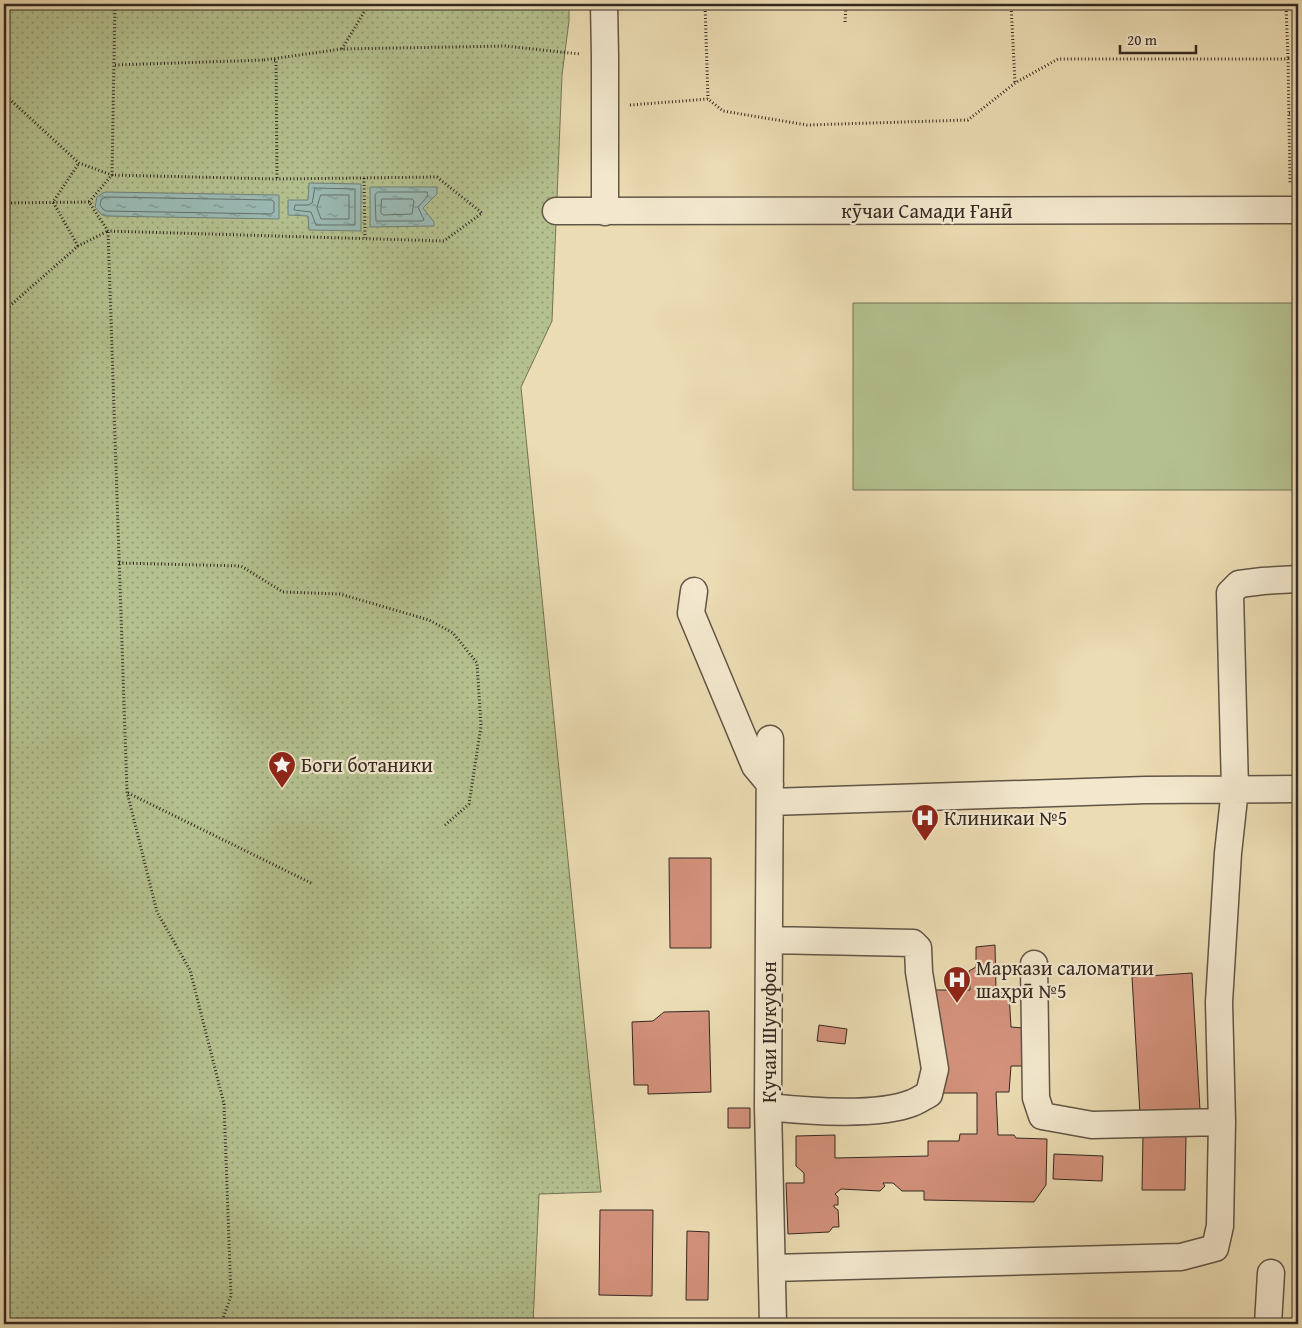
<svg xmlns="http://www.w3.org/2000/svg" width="1302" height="1328" viewBox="0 0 1302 1328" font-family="'Gentium Book Plus',serif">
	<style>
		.grass { fill: #b4c18f; stroke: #747458 }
		.garden { fill: url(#garden-dots); stroke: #747458 }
		.water { fill: url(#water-ripples); stroke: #718079 }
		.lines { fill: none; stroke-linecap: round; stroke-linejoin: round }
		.shore { stroke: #66716a; stroke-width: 1 }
		.building { fill: #d3917b; stroke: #332821 }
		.minor-casing { stroke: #615546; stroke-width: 29 }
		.path { stroke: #332821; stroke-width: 3; stroke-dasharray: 1 2.5; stroke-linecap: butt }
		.minor { stroke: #f3e8ce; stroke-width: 26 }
		.labels { text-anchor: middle; stroke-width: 4.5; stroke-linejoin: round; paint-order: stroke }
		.street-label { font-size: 20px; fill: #332821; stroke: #f3e8ce }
		.poi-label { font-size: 20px; fill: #332821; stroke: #f3e8ce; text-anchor: start }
	</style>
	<defs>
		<pattern id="garden-dots" width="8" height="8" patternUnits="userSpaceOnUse" patternTransform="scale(1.25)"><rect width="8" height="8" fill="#b4c18f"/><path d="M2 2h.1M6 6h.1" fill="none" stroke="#939d74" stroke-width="1.8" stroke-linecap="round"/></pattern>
		<pattern id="water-ripples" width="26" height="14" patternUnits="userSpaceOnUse" patternTransform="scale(1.25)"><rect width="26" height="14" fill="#9abab4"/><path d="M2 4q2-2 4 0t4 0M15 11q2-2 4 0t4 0" fill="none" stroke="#7e9792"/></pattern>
	</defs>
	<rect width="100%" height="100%" fill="#ecdcb3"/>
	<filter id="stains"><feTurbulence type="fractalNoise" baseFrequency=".004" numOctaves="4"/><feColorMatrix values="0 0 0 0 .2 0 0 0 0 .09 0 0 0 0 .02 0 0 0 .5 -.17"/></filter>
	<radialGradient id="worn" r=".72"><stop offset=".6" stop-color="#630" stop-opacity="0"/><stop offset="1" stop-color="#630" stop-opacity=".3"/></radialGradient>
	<path class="grass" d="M 853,303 L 1298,303 L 1298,490 L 853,490 Z"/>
	<path class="garden" d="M 4,4 L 569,4 L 569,21 L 562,75 L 552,321 L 521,387 L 601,1192 L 539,1194 L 533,1324 L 4,1324 Z"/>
	<path class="water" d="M 309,183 L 361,184 L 361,231 L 309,230 L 308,216 L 288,215 L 288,200 L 308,200 Z
		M 370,187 L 437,187 L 437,194 L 423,208 L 434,222 L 434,226 L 370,227 Z
		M 105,192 L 279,195 L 279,219 L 105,216 L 101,214 L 95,207 L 97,197 Z"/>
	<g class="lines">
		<path class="shore" d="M 315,188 L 355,189 L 355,225 L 316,225 L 311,212 L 294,210 L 295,205 L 308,205 L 312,203 Z
			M 378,192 L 427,192 L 428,196 L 418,207 L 424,220 L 422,221 L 376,221 L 375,195 Z
			M 321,195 L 349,195 L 349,219 L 321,219 L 317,208 Z
			M 106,197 L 272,200 L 274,202 L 274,212 L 271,214 L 106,211 L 103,209 L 100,205 L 101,200 Z
			M 382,199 L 412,199 L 414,201 L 412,214 L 383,215 L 381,213 Z"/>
	</g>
	<path class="building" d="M 669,858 L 711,858 L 711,948 L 670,948 Z
		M 995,945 L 996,991 L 1009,994 L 1011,1027 L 1023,1028 L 1023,1066 L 1011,1066 L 1009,1092 L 996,1092 L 998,1135 L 1014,1135 L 1016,1138 L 1047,1139 L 1046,1185 L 1034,1202 L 924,1200 L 924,1191 L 902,1191 L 893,1183 L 883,1183 L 885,1186 L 880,1191 L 841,1189 L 835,1194 L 838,1197 L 838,1205 L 834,1205 L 834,1207 L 838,1210 L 839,1227 L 833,1227 L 829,1232 L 788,1234 L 786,1183 L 804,1183 L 804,1173 L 796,1166 L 796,1136 L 835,1135 L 835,1158 L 928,1156 L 928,1141 L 959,1141 L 960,1134 L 977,1134 L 977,1093 L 936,1093 L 935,990 L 970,990 L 969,971 L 976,967 L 976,947 Z
		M 1192,973 L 1200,1110 L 1140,1114 L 1132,977 Z
		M 709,1011 L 711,1092 L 648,1094 L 648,1085 L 634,1085 L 632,1022 L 653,1021 L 664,1012 Z
		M 819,1025 L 847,1029 L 845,1044 L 817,1041 Z
		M 728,1108 L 750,1108 L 750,1128 L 728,1128 Z
		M 1143,1135 L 1186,1136 L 1185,1190 L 1142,1190 Z
		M 1054,1154 L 1103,1156 L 1102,1181 L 1053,1179 Z
		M 600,1210 L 653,1210 L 652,1296 L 599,1295 Z
		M 687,1231 L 709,1232 L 708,1300 L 686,1300 Z
		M 707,1321 L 735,1323 L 735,1324 L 707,1324 Z"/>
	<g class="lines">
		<defs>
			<path id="minor" d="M 604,4 L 605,57 L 605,212
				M 556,211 L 1298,210
				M 694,591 L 691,613 L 755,766 L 770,784
				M 770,739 L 768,1107 L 773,1324
				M 770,802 L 1146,790 L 1298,789
				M 1034,964 L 1036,1098 L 1042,1116 L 1092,1125 L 1222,1122
				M 768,1107 C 806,1111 876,1117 912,1103 C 918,1101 923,1097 929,1094 L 935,1069 L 919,972 L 918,948 L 913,943 L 769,940
				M 772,1268 L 1181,1257 L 1215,1248 L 1220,1226 L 1222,1122 L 1219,1002 L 1228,853 L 1235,789 L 1230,593 L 1239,584 L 1263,581 L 1298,579
				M 1268,1324 L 1271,1273"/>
		</defs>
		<use href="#minor" class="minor-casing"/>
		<path class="path" d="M 705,4 L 708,99
			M 837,4 L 846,6 L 858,4
			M 1011,4 L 1015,83
			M 1286,4 L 1288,59
			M 845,22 L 846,6
			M 342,49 L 369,4
			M 264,60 L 342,49 L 505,46 L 580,54
			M 274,60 L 276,60 L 277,179
			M 115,65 L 265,60
			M 4,94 L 79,163 L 112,175 L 277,179 L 437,177 L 482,213 L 444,241 L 108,231 L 89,202 L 112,175 L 115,4
			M 630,105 L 708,99 L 723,111 L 807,125 L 968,120 L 1015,83 L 1058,59 L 1288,59 L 1290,184
			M 1289,113 L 1298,113
			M 364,178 L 365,238
			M 4,203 L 89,202
			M 78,246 L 53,202 L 79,163
			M 4,311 L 78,246 L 108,231 L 127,792 L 157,912 L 190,970 L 224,1104 L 231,1296 L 221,1324
			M 119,563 L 241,566 L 283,592 L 340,594 L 429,620 L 453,633 L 477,663 L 481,726 L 469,804 L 444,826
			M 128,793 L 313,884"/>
		<use href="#minor" class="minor"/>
	</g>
	<defs>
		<symbol id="sight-pin" viewBox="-11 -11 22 30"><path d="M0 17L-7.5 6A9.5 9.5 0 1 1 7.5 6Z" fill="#8f2418" stroke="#f3e8ce"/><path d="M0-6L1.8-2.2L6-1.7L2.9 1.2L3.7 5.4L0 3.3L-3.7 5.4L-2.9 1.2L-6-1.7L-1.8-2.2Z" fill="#fff"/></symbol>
		<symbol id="hospital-pin" viewBox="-11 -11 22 30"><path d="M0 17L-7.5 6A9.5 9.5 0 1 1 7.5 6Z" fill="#8f2418" stroke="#f3e8ce"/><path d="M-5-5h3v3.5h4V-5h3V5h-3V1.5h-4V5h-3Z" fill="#fff"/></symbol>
	</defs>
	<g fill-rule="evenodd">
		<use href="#sight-pin" x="266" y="749" width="32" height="43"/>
		<use href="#hospital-pin" x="909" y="802" width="32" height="43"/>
		<use href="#hospital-pin" x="941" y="964" width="32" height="43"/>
	</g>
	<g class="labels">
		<g class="street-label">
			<text x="927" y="218">кӯчаи Самади Ғанӣ</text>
			<text transform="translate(769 1032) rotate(-90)" y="7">Кучаи Шукуфон</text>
		</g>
		<g class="poi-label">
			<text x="301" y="772">Боги ботаники</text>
			<text x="944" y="825">Клиникаи №5</text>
			<text x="976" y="975">Маркази саломатии<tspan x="976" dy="23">шаҳрӣ №5</tspan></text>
		</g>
	</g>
	<rect width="1302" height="1328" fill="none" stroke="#ecdcb3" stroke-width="20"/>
	<rect x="5" y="5" width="1292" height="1318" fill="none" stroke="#332821" stroke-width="2.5"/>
	<rect x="10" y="10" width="1282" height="1308" fill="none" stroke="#332821"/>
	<path d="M1120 45v8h76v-8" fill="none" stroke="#332821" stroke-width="2.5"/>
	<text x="1127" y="45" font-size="15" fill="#332821" stroke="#f3e8ce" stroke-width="4" paint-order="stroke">20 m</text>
	<rect width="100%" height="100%" filter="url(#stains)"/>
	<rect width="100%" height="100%" fill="url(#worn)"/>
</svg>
